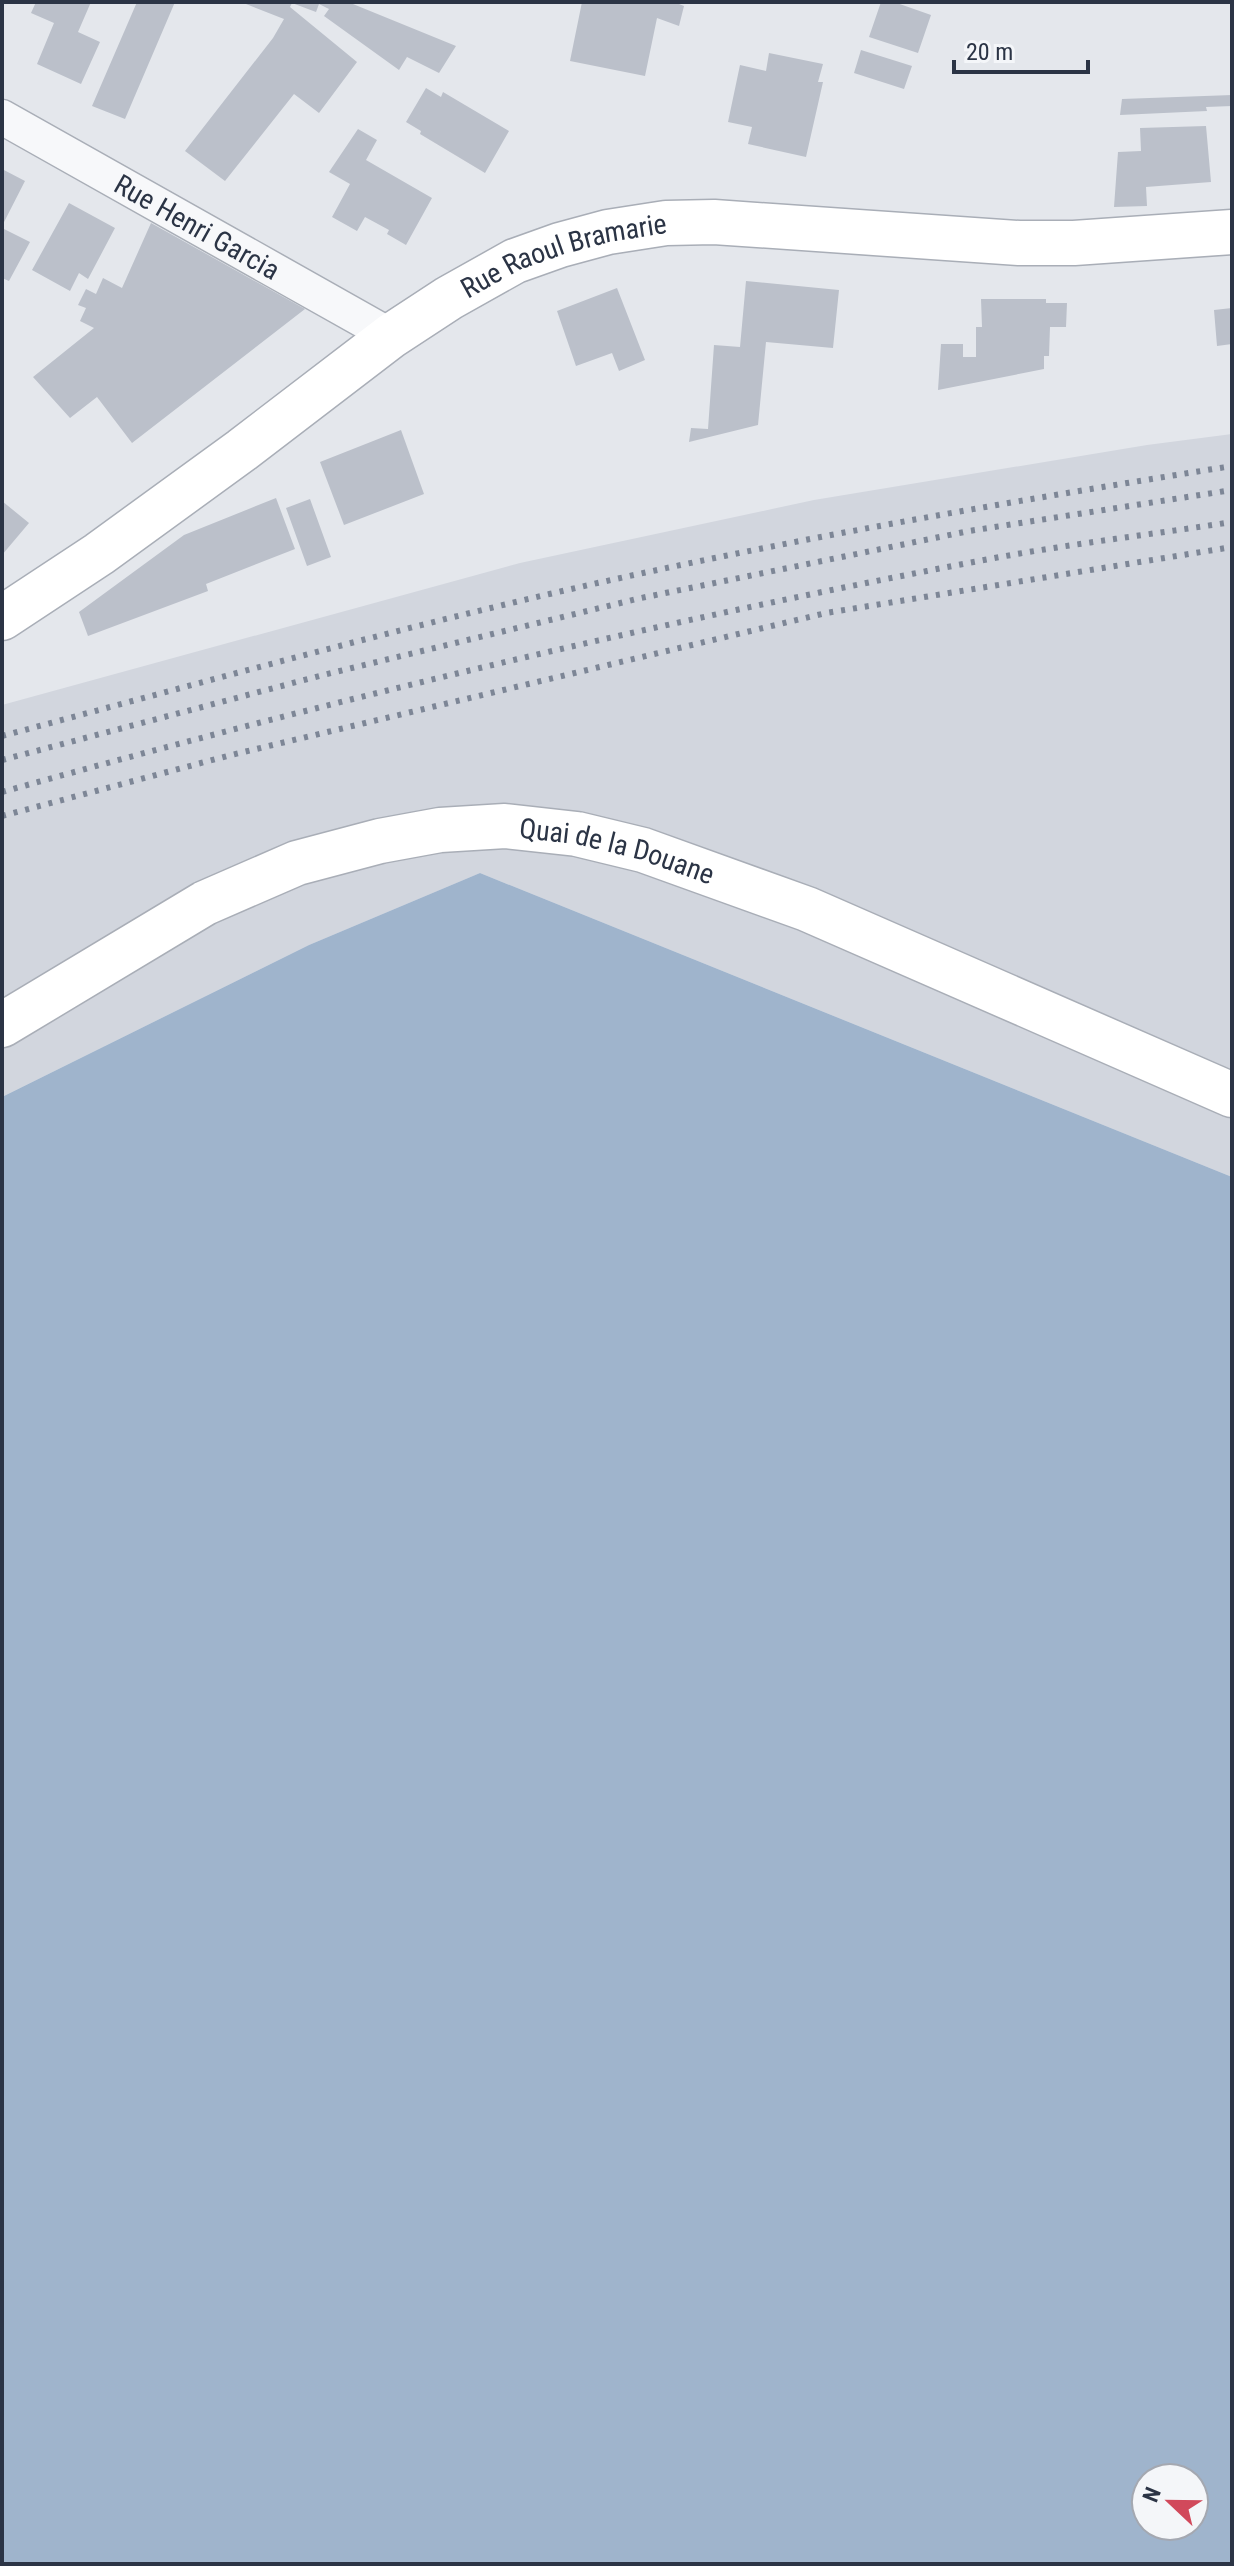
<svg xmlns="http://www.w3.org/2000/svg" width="1234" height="2566" viewBox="0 0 1234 2566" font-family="'Roboto Condensed',sans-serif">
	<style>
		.built { fill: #d2d6de }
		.water { fill: #9fb4cc; fill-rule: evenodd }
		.building { fill: #bbc0ca }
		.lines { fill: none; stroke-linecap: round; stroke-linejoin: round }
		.street-casing { stroke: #a9aeb7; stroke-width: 37 }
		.secondary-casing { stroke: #a9aeb7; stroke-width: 47 }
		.street { stroke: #f7f8fa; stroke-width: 34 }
		.secondary { stroke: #fff; stroke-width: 44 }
		.rail { stroke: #7d8696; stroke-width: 6; stroke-dasharray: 4 8; stroke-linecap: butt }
		.labels { text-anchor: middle; stroke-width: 8; stroke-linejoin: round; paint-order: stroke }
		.street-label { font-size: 28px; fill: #2b3445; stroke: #f4f6f9 }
	</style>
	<rect width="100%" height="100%" fill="#e4e7ec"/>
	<path class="built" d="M 1232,434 L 1232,1177 L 480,873 L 309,945 L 2,1097 L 2,705 L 520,563 L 814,500 L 1147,445 Z"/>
	<path class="water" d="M 480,873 L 1232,1177 L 1232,2564 L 2,2564 L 2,1097 L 309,945 ZM 1146,2478 L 1194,2478 L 1194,2526 L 1146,2526 Z"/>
	<path class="building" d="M 36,2 L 91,2 L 78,32 L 100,42 L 81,84 L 37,64 L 54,23 L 31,13 Z
		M 137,2 L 175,2 L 125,119 L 92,106 Z
		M 241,2 L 348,2 L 456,46 L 439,73 L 407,57 L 399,70 L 324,16 L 329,9 L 319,4 L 316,12 L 292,3 L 290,7 L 357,62 L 319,113 L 294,94 L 225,181 L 185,151 L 273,38 L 284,19 Z
		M 582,2 L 674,2 L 684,6 L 679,26 L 657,18 L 645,76 L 570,61 Z
		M 881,2 L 894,2 L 931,15 L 918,53 L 869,37 Z
		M 861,50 L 912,66 L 904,89 L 854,73 Z
		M 769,53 L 823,64 L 818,82 L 823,82 L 806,157 L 748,144 L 752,127 L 728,122 L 740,65 L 766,71 Z
		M 426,88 L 441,97 L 443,92 L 509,131 L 485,173 L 420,134 L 421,131 L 406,122 Z
		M 1232,95 L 1232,106 L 1206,107 L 1207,111 L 1120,115 L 1122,99 Z
		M 1206,126 L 1211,182 L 1146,187 L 1147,206 L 1114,207 L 1118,152 L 1141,151 L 1140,128 Z
		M 358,129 L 377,140 L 366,160 L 432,198 L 406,245 L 387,234 L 389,230 L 365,217 L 357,231 L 332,217 L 350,184 L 329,172 Z
		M 2,169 L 25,181 L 2,226 Z
		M 69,203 L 115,228 L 88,279 L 79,273 L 70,291 L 32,270 Z
		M 151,223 L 305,309 L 132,443 L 97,397 L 70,418 L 33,377 L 94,328 L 80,321 L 86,308 L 78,305 L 86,289 L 96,294 L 103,278 L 122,288 Z
		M 2,228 L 30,242 L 9,281 L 2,278 Z
		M 746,281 L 839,290 L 833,348 L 766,342 L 758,425 L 689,442 L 691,428 L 708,429 L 714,345 L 740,347 Z
		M 617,288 L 645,360 L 619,371 L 612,353 L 576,366 L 557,311 Z
		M 981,299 L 1046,299 L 1046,303 L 1067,303 L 1066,327 L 1050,327 L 1049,356 L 1044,356 L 1044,369 L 938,390 L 941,344 L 963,344 L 963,357 L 976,357 L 976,327 L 982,327 Z
		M 1232,308 L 1232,344 L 1217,346 L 1214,310 Z
		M 401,430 L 424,494 L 344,525 L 320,462 Z
		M 276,498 L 295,549 L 206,584 L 208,591 L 88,636 L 79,612 L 184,535 Z
		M 310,499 L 331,557 L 307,566 L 286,508 Z
		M 2,501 L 29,523 L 2,555 Z"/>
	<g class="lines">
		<defs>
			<g id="street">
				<path id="s1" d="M 2,117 L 391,336"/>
			</g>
			<g id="secondary">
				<path id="s2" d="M 2,618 L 99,554 L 242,450 L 391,336 L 449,298 L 515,261 L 560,245 L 608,232 L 666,223 L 714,222 L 1019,243 L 1074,243 L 1232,232"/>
				<path id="s3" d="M 2,1025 L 205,903 L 297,863 L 380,841 L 440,830 L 505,826 L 577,834 L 643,850 L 807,909 L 1232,1095"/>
			</g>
		</defs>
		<use href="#street" class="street-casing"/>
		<use href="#secondary" class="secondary-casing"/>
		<use href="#street" class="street"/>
		<use href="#secondary" class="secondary"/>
		<path class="rail" d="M 2,736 C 212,680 422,621 634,575 C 832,532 1032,498 1232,466
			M 2,760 L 323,675 L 641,598 L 969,531 L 1232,490
			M 2,792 C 331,700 664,620 1000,557 C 1077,543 1155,534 1232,522
			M 2,816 L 231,755 L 826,613 L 1232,547"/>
	</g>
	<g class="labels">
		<g class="street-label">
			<text dy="10" stroke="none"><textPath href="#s1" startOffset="224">Rue Henri Garcia</textPath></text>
			<text dy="10" stroke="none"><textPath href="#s2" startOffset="674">Rue Raoul Bramarie</textPath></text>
			<text dy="10" stroke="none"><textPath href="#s3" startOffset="664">Quai de la Douane</textPath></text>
		</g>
	</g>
	<rect width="1234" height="2566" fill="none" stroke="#2b3445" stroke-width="8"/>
	<g transform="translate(1170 2502) rotate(292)"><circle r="38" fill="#f4f6f9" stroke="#a4a8b1" stroke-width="2"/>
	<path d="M0-6L14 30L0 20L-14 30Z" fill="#d1495b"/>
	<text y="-12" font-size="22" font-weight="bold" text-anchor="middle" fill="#2b3445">N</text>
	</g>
	<path d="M954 60v12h134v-12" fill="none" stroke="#2b3445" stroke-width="4"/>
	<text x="966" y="60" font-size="24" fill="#2b3445" stroke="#f4f6f9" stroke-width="6" paint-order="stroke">20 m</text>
</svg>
